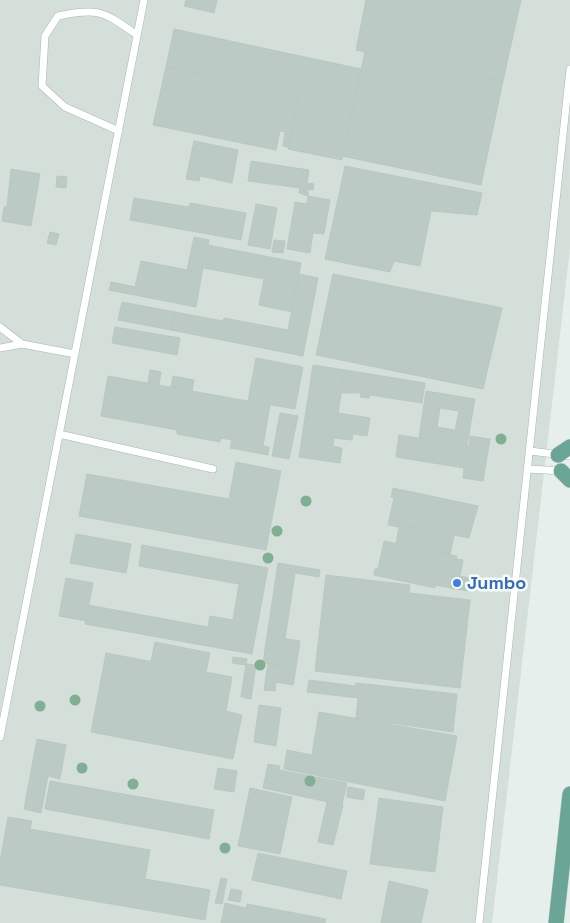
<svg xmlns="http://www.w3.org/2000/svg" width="570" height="923" viewBox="0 0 570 923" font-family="'Space Grotesk',sans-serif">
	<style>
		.built { fill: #d4dfda }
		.building { fill: #bbcac4; stroke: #b8c9c2; fill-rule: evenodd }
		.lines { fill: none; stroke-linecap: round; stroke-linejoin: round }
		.lane-casing { stroke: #a8b8b2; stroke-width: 8 }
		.primary-casing { stroke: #c2cac8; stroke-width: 16 }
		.lane { stroke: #fff; stroke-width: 7 }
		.primary { stroke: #6aa596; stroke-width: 15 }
		.tree { fill: #80af93 }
		.shop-dot { fill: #3f7fe0; stroke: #f7fbf9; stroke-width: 2 }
		.labels { text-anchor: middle; stroke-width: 5; stroke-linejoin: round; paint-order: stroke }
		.shop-label { font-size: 18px; font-weight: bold; fill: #366cbe; stroke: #f7fbf9; text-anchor: start }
	</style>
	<rect width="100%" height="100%" fill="#e6efeb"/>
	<path class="built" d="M 0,0 L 570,0 L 570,248 L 492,923 L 0,923 Z"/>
	<path class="building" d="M 186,0 L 217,0 L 214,13 L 184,6 Z
		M 366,0 L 521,0 L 503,81 L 356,50 Z
		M 174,29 L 361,69 L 342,160 L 288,149 L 300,90 L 200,69 L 199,74 L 166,67 Z
		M 365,52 L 503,81 L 481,185 L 342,156 Z
		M 166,67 L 199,74 L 200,69 L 300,90 L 288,147 L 283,146 L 285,132 L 280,131 L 276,150 L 153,125 Z
		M 194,141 L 238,150 L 232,183 L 200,176 L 199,181 L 186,179 Z
		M 251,161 L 309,170 L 307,183 L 314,184 L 313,190 L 308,189 L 308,196 L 299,193 L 300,188 L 248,181 Z
		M 345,166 L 482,193 L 477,215 L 431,211 L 420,266 L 394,261 L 390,272 L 325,259 Z
		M 11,169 L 40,174 L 31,226 L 2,221 L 4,207 L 7,207 Z
		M 57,176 L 67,177 L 66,188 L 56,187 Z
		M 308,196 L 330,200 L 324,234 L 313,233 L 310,253 L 287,249 L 295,202 L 307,204 Z
		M 134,198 L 189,207 L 190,203 L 246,213 L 241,240 L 130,220 Z
		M 256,204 L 277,208 L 270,249 L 248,245 Z
		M 50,232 L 59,234 L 56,245 L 47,243 Z
		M 194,237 L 209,240 L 208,245 L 301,263 L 292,312 L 259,305 L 264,279 L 203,268 L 202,273 L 187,270 Z
		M 274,240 L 285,241 L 283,253 L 272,252 Z
		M 141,261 L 202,273 L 196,307 L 109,290 L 111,282 L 135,287 Z
		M 299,274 L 318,278 L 303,356 L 171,330 L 175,312 L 223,321 L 224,318 L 288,330 Z
		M 333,274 L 502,308 L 483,389 L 316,355 Z
		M 122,302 L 175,312 L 171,330 L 118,320 Z
		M 115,327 L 180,338 L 177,355 L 112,343 Z
		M 256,358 L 303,367 L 295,409 L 248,401 Z
		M 313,365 L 345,370 L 338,413 L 370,418 L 367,436 L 353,434 L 352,440 L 334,438 L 333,446 L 342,448 L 340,463 L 299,457 Z
		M 150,370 L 161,372 L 159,385 L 148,383 Z
		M 345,370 L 425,383 L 422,403 L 370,395 L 369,398 L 360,397 L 361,393 L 341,393 Z
		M 108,376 L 270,405 L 263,446 L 269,447 L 268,455 L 230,448 L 232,440 L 221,438 L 220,442 L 177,434 L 177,430 L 101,416 Z
		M 173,376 L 194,380 L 192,391 L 171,387 Z
		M 426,391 L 475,399 L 467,445 L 419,438 ZM 440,408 L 459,411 L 455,430 L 437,427 Z
		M 280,413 L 298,416 L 289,459 L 272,456 Z
		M 399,435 L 469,446 L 470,436 L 490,439 L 483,481 L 463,478 L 464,468 L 396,457 Z
		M 236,462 L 281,471 L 266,550 L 79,516 L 87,474 L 229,499 Z
		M 393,488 L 478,506 L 469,538 L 409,526 L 409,529 L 388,525 L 394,497 L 391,497 Z
		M 409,526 L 454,536 L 450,555 L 396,544 L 399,527 L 409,529 Z
		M 76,534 L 131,544 L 126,573 L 70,563 Z
		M 384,541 L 457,556 L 456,559 L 463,560 L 460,576 L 470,578 L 467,591 L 435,585 L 435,588 L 374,575 L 375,569 L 378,569 Z
		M 142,545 L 268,568 L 252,654 L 85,624 L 88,605 L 208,627 L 210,616 L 233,620 L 239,584 L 139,566 Z
		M 278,563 L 320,570 L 319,577 L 295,573 L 285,639 L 267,636 Z
		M 326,575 L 410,585 L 409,593 L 470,600 L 460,688 L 315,671 Z
		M 66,578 L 93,583 L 86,621 L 59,616 Z
		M 267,636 L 300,641 L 296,668 L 263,663 Z
		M 155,642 L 210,653 L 206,672 L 151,661 Z
		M 106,653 L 232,677 L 226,711 L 242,715 L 233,759 L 91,732 Z
		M 233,657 L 247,659 L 246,665 L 232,663 Z
		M 246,664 L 256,665 L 251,699 L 241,697 Z
		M 268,664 L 296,668 L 293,685 L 276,682 L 275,691 L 264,690 Z
		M 309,680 L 355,686 L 356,683 L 457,694 L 453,732 L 356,718 L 358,698 L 307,692 Z
		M 259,705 L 281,708 L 276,746 L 254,742 Z
		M 319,712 L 457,736 L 445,801 L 284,769 L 287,750 L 312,755 Z
		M 37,739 L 66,745 L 60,779 L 48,776 L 41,813 L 24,809 Z
		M 268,764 L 280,766 L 279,770 L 347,783 L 342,805 L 263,788 Z
		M 218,768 L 237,771 L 234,792 L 214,789 Z
		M 50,781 L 214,810 L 209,839 L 45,809 Z
		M 348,787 L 365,790 L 363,800 L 347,797 Z
		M 250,788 L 292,797 L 280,854 L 238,846 Z
		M 379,798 L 443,807 L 435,872 L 370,864 Z
		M 327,802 L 343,805 L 333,845 L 318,842 Z
		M 8,817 L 32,821 L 30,829 L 150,850 L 145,879 L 210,890 L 205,920 L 0,885 L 0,862 Z
		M 258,853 L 347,871 L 341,899 L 252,880 Z
		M 221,878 L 227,879 L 222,904 L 215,903 Z
		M 389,881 L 428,890 L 421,923 L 381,923 Z
		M 231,889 L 242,891 L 240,902 L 228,900 Z
		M 225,903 L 246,908 L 247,904 L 326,919 L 325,923 L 221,923 Z"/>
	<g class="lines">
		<defs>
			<path id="lane" d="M 119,131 L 65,107 L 42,86 L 45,36 L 58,16 C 99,7 104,12 137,35
				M 0,327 L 22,344
				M 0,348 L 22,344 L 75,354
				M 59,434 L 213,469
				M 530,451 L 570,456
				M 528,469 L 562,471
				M 0,737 L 144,0
				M 479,923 L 570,69"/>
			<path id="primary" d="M 558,455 L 570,447
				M 561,471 L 570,480
				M 556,923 L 570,794"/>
		</defs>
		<use href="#lane" class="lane-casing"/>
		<use href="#primary" class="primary-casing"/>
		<use href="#lane" class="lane"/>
		<use href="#primary" class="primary"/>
	</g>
	<g class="tree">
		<circle cx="501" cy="439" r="5.5"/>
		<circle cx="306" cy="501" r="5.5"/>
		<circle cx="277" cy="531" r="5.5"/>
		<circle cx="268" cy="558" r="5.5"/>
		<circle cx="260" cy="665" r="5.5"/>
		<circle cx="75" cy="700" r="5.5"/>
		<circle cx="40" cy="706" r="5.5"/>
		<circle cx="82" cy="768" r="5.5"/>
		<circle cx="310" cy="781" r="5.5"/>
		<circle cx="133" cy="784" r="5.5"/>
		<circle cx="225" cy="848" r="5.5"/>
	</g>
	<circle class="shop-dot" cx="457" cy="583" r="5"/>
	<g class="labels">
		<g class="shop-label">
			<text x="467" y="589">Jumbo</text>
		</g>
	</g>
</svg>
